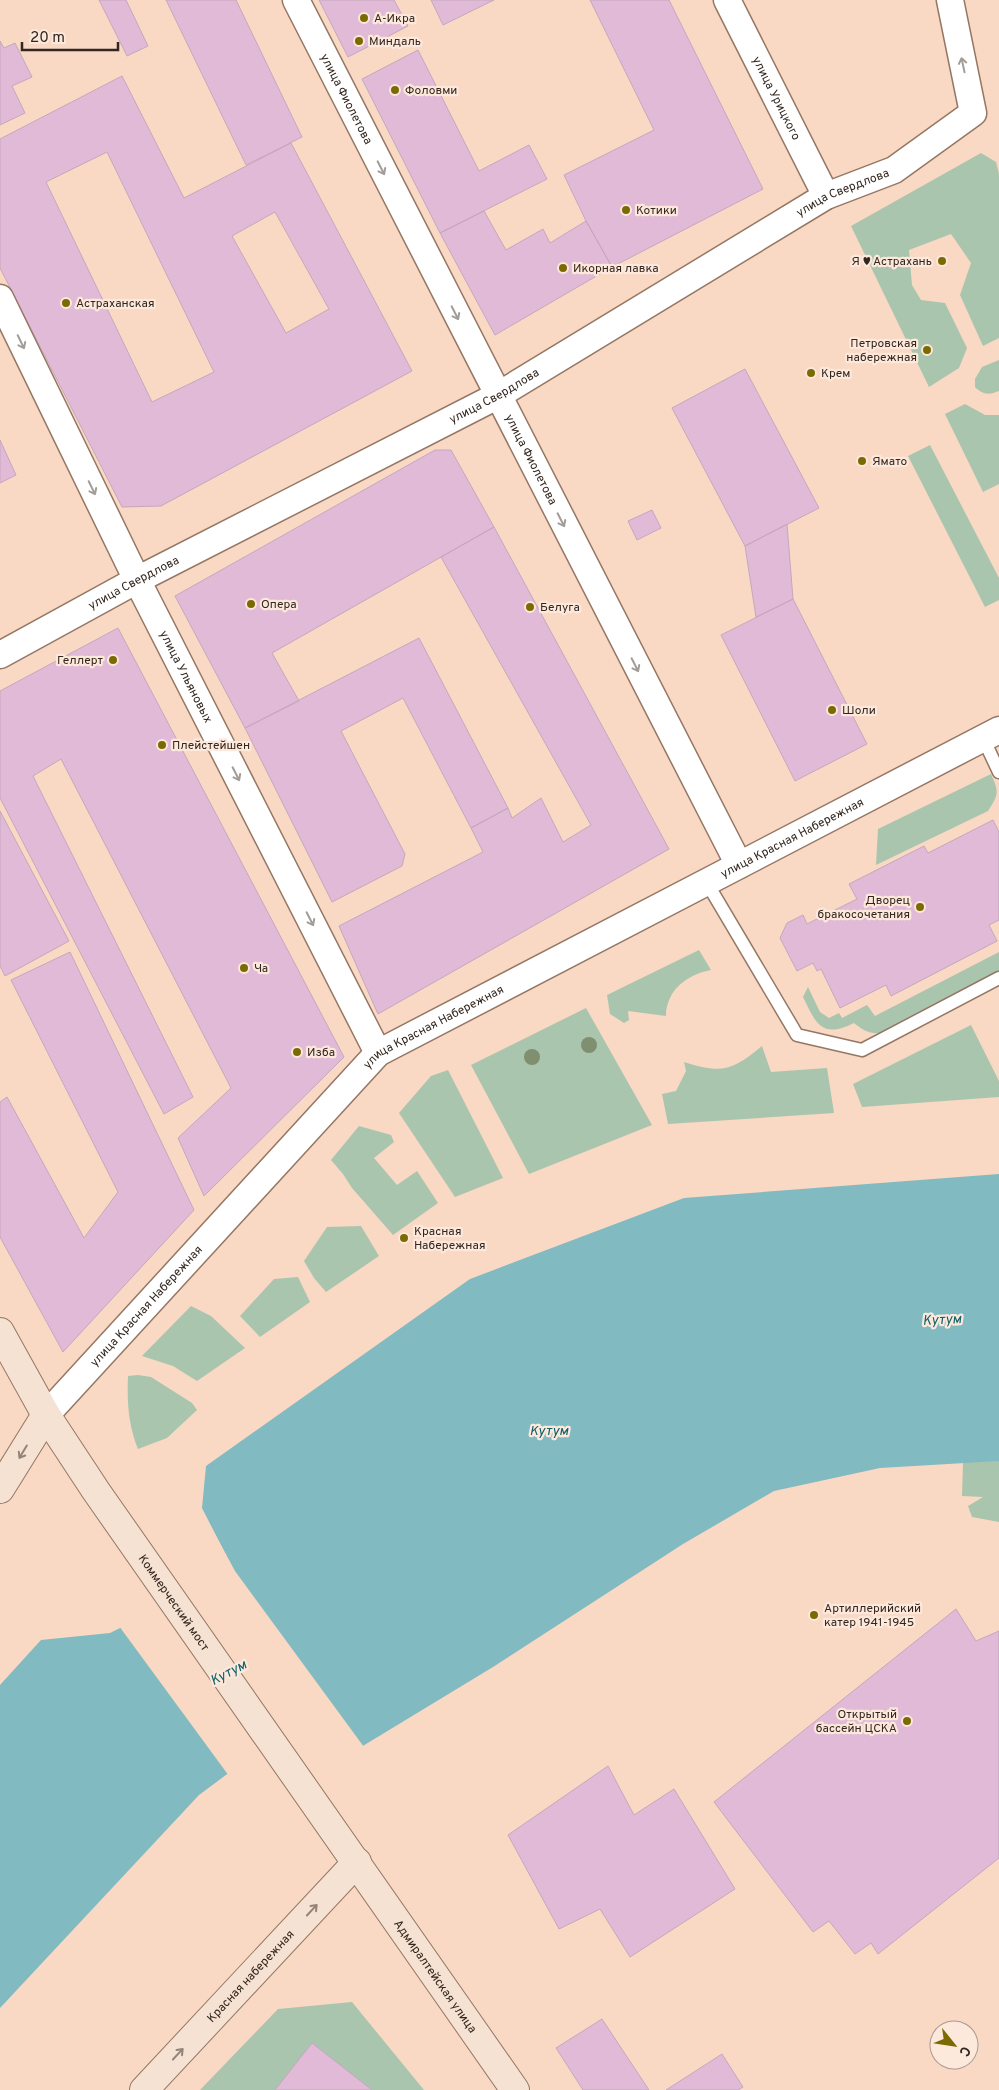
<svg xmlns="http://www.w3.org/2000/svg" width="999" height="2090" viewBox="0 0 999 2090" font-family="Overpass,sans-serif">
	<style>
		.green { fill: #aac5ad }
		.water { fill: #81bac0 }
		.pier { fill: #f9d8c4 }
		.building { fill: #e1bad8; stroke: #c5a7bd; fill-rule: evenodd }
		.lines { fill: none; stroke-linecap: round; stroke-linejoin: round }
		.lane-casing { stroke: #947764; stroke-width: 15 }
		.street-casing { stroke: #947764; stroke-width: 29 }
		.secondary-casing { stroke: #947764; stroke-width: 30 }
		.lane { stroke: #fff; stroke-width: 12 }
		.street { stroke: #fff; stroke-width: 26 }
		.secondary { stroke: #f6e2d2; stroke-width: 28 }
		.tree { fill: #7f8f6f }
		.oneway { stroke: #a39d9a }
		.oneway2 { stroke: #948478 }
		.poi-dot { fill: #7b6a02; stroke: #fde8dc; stroke-width: 2 }
		.labels { text-anchor: middle; stroke-width: 4.5; stroke-linejoin: round; paint-order: stroke }
		.poi-label { font-size: 12px; fill: #32261e; stroke: #fde8dc; text-anchor: start }
		.street-label { font-size: 12px; fill: #32261e; stroke: #fde8dc }
		.water-label { font-size: 14px; font-style: italic; fill: #116168; stroke: #fde8dc }
	</style>
	<rect width="100%" height="100%" fill="#f9d8c4"/>
	<path class="green" d="M 981,153 L 996,162 L 999,174 L 999,338 L 983,346 L 960,295 L 971,263 L 951,234 L 909,250 L 912,285 L 921,300 L 945,303 L 967,348 L 959,368 L 929,387 L 851,226 Z
		M 999,360 L 999,391 C 989,395 983,395 975,387 L 975,379 L 982,367 Z
		M 965,404 L 985,415 L 999,415 L 999,484 L 983,492 L 945,414 Z
		M 930,445 L 999,578 L 999,600 L 985,607 L 908,456 Z
		M 991,774 C 999,792 999,794 988,811 L 876,865 L 878,829 Z
		M 699,950 L 711,970 C 688,974 666,990 666,1016 L 628,1011 L 629,1020 L 624,1023 L 610,1014 L 607,995 Z
		M 999,952 L 999,971 L 882,1033 C 869,1034 864,1031 854,1023 C 822,1039 816,1024 803,997 L 808,987 L 820,1012 L 829,1018 L 839,1013 L 842,1018 L 867,1005 L 875,1016 Z
		M 586,1008 L 652,1125 L 529,1174 L 471,1065 Z
		M 971,1025 L 999,1081 L 999,1097 L 862,1107 L 853,1084 Z
		M 762,1046 L 771,1072 L 827,1068 L 834,1113 L 668,1124 L 662,1094 L 676,1091 L 686,1071 L 684,1062 C 721,1074 732,1071 762,1046 Z
		M 448,1070 L 503,1178 L 455,1197 L 399,1113 L 431,1076 Z
		M 359,1126 L 391,1135 L 394,1142 L 374,1158 L 397,1185 L 417,1171 L 438,1203 L 393,1235 L 352,1188 L 343,1174 L 331,1160 Z
		M 361,1226 L 379,1256 L 326,1292 L 314,1278 L 304,1261 L 327,1227 Z
		M 298,1277 L 310,1302 L 260,1337 L 240,1316 L 274,1279 Z
		M 191,1306 L 211,1316 L 245,1348 L 197,1381 L 173,1366 L 142,1356 Z
		M 138,1375 L 151,1377 L 192,1403 L 197,1410 L 167,1438 L 138,1449 C 128,1424 127,1402 128,1376 Z
		M 999,1387 L 999,1522 L 972,1517 L 968,1506 L 983,1497 L 962,1496 L 963,1463 Z
		M 352,2002 L 424,2090 L 200,2090 L 278,2009 Z"/>
	<path class="water" d="M 999,1174 L 999,1461 L 880,1468 L 774,1491 L 683,1544 L 493,1667 L 310,1778 L 277,1737 L 199,1795 L 0,2008 L 0,1685 L 41,1640 L 110,1633 L 234,1571 L 202,1508 L 206,1466 L 470,1279 L 684,1198 Z"/>
	<path class="pier" d="M 200,1506 L 235,1571 L 364,1747 L 311,1780 L 276,1740 L 229,1776 L 119,1626 L 231,1570 L 200,1509 Z"/>
	<path class="building" d="M 99,0 L 126,0 L 148,46 L 127,56 Z
		M 166,0 L 236,0 L 302,137 L 246,165 Z
		M 319,0 L 394,0 L 408,26 L 348,57 Z
		M 431,0 L 494,0 L 443,25 Z
		M 590,0 L 669,0 L 763,189 L 612,267 L 586,221 L 564,175 L 654,130 Z
		M 0,41 L 4,48 L 15,43 L 32,77 L 12,86 L 25,113 L 0,125 Z
		M 418,50 L 479,171 L 529,145 L 547,179 L 440,233 L 362,79 Z
		M 122,76 L 184,198 L 291,143 L 412,371 L 161,506 L 122,507 L 0,268 L 0,139 ZM 107,152 L 214,372 L 152,402 L 46,182 ZM 275,212 L 329,309 L 286,333 L 232,236 Z
		M 484,211 L 506,250 L 543,229 L 550,243 L 586,221 L 612,267 L 495,335 L 440,233 Z
		M 745,369 L 819,508 L 745,546 L 672,408 Z
		M 0,440 L 16,475 L 0,483 Z
		M 435,450 L 451,450 L 494,527 L 272,653 L 299,701 L 245,728 L 175,596 Z
		M 652,510 L 661,528 L 637,540 L 628,521 Z
		M 787,524 L 793,599 L 756,617 L 745,546 Z
		M 494,527 L 669,849 L 378,1014 L 339,926 L 483,852 L 471,828 L 508,808 L 512,818 L 541,798 L 563,842 L 591,825 L 441,557 Z
		M 793,599 L 867,744 L 795,781 L 721,635 Z
		M 118,628 L 344,1057 L 204,1196 L 178,1138 L 231,1088 L 61,759 L 33,776 L 193,1097 L 164,1114 L 0,798 L 0,691 Z
		M 419,638 L 508,808 L 471,828 L 403,698 L 341,731 L 405,854 L 402,866 L 332,902 L 245,728 Z
		M 0,811 L 69,941 L 5,976 L 0,966 Z
		M 993,820 L 999,832 L 999,920 L 989,925 L 997,941 L 891,996 L 886,985 L 840,1008 L 821,969 L 817,971 L 813,963 L 797,971 L 780,938 L 787,923 L 803,915 L 807,924 L 857,899 L 849,884 L 924,846 L 928,853 Z
		M 70,952 L 194,1210 L 63,1352 L 0,1237 L 0,1102 L 7,1097 L 84,1238 L 118,1192 L 11,980 Z
		M 956,1609 L 976,1641 L 999,1631 L 999,1858 L 878,1954 L 871,1943 L 855,1954 L 829,1921 L 813,1932 L 714,1802 Z
		M 608,1766 L 634,1815 L 674,1789 L 735,1889 L 630,1957 L 600,1909 L 559,1929 L 508,1835 Z
		M 602,2019 L 649,2090 L 583,2090 L 556,2048 Z
		M 312,2043 L 372,2090 L 275,2090 Z
		M 722,2054 L 743,2087 L 738,2090 L 666,2090 Z"/>
	<g class="lines">
		<defs>
			<path id="lane" d="M 983,738 L 999,772
				M 707,883 L 797,1035 L 862,1050 L 999,978"/>
			<g id="street">
				<path id="s1" d="M 296,0 L 739,865"/>
				<path id="s2" d="M 727,0 L 826,196"/>
				<path id="s3" d="M 0,298 L 137,580 L 378,1053"/>
				<path id="s4" d="M 0,655 L 137,580 L 497,396 L 826,196 L 894,170 L 973,113 L 950,0"/>
				<path id="s5" d="M 46,1415 L 378,1053 L 999,730"/>
			</g>
			<g id="secondary">
				<path id="s6" d="M 0,1332 L 46,1415 L 96,1491 L 515,2090"/>
				<path d="M 0,1489 L 46,1415"/>
				<path id="s7" d="M 144,2090 L 357,1862"/>
			</g>
		</defs>
		<use href="#lane" class="lane-casing"/>
		<use href="#street" class="street-casing"/>
		<use href="#secondary" class="secondary-casing"/>
		<use href="#lane" class="lane"/>
		<use href="#street" class="street"/>
		<use href="#secondary" class="secondary"/>
	</g>
	<g class="tree">
		<circle cx="589" cy="1045" r="8"/>
		<circle cx="532" cy="1057" r="8"/>
	</g>
	<defs><path id="oneway-shaft" d="M-6 0H5M1.5-3L5.5 0L1.5 3" fill="none" stroke-width="1.6" stroke-linecap="round" stroke-linejoin="round" transform="scale(1.25)"/></defs>
	<g class="oneway">
		<use href="#oneway-shaft" transform="translate(963 65) rotate(-102)"/>
		<use href="#oneway-shaft" transform="translate(381 168) rotate(63)"/>
		<use href="#oneway-shaft" transform="translate(455 313) rotate(63)"/>
		<use href="#oneway-shaft" transform="translate(21 342) rotate(64)"/>
		<use href="#oneway-shaft" transform="translate(92 488) rotate(64)"/>
		<use href="#oneway-shaft" transform="translate(561 520) rotate(63)"/>
		<use href="#oneway-shaft" transform="translate(635 665) rotate(63)"/>
		<use href="#oneway-shaft" transform="translate(236 774) rotate(63)"/>
		<use href="#oneway-shaft" transform="translate(310 919) rotate(63)"/>
	</g>
	<g class="oneway2">
		<use href="#oneway-shaft" transform="translate(23 1452) rotate(121)"/>
		<use href="#oneway-shaft" transform="translate(312 1910) rotate(-47)"/>
		<use href="#oneway-shaft" transform="translate(178 2054) rotate(-47)"/>
	</g>
	<g class="poi-dot">
		<circle cx="364" cy="18" r="5"/>
		<circle cx="359" cy="41" r="5"/>
		<circle cx="395" cy="90" r="5"/>
		<circle cx="626" cy="210" r="5"/>
		<circle cx="942" cy="261" r="5"/>
		<circle cx="563" cy="268" r="5"/>
		<circle cx="66" cy="303" r="5"/>
		<circle cx="927" cy="350" r="5"/>
		<circle cx="811" cy="373" r="5"/>
		<circle cx="862" cy="461" r="5"/>
		<circle cx="251" cy="604" r="5"/>
		<circle cx="530" cy="607" r="5"/>
		<circle cx="113" cy="660" r="5"/>
		<circle cx="832" cy="710" r="5"/>
		<circle cx="162" cy="745" r="5"/>
		<circle cx="920" cy="907" r="5"/>
		<circle cx="244" cy="968" r="5"/>
		<circle cx="297" cy="1052" r="5"/>
		<circle cx="404" cy="1238" r="5"/>
		<circle cx="814" cy="1615" r="5"/>
		<circle cx="907" cy="1721" r="5"/>
	</g>
	<g class="labels">
		<g class="poi-label">
			<text x="374" y="22">А-Икра</text>
			<text x="369" y="45">Миндаль</text>
			<text x="405" y="94">Фоловми</text>
			<text x="636" y="214">Котики</text>
			<text x="932" y="265" text-anchor="end">Я ♥ Астрахань</text>
			<text x="573" y="272">Икорная лавка</text>
			<text x="76" y="307">Астраханская</text>
			<text x="917" y="347" text-anchor="end">Петровская<tspan x="917" dy="14">набережная</tspan></text>
			<text x="821" y="377">Крем</text>
			<text x="872" y="465">Ямато</text>
			<text x="261" y="608">Опера</text>
			<text x="540" y="611">Белуга</text>
			<text x="103" y="664" text-anchor="end">Геллерт</text>
			<text x="842" y="714">Шоли</text>
			<text x="172" y="749">Плейстейшен</text>
			<text x="910" y="904" text-anchor="end">Дворец<tspan x="910" dy="14">бракосочетания</tspan></text>
			<text x="254" y="972">Ча</text>
			<text x="307" y="1056">Изба</text>
			<text x="414" y="1235">Красная<tspan x="414" dy="14">Набережная</tspan></text>
			<text x="824" y="1612">Артиллерийский<tspan x="824" dy="14">катер 1941-1945</tspan></text>
			<text x="897" y="1718" text-anchor="end">Открытый<tspan x="897" dy="14">бассейн ЦСКА</tspan></text>
		</g>
		<g class="street-label">
			<text dy="4" stroke="none"><textPath href="#s2" startOffset="110">улица Урицкого</textPath></text>
			<text dy="4" stroke="none"><textPath href="#s1" startOffset="111">улица Фиолетова</textPath></text>
			<text dy="4" stroke="none"><textPath href="#s4" startOffset="962">улица Свердлова</textPath></text>
			<text dy="4" stroke="none"><textPath href="#s4" startOffset="558">улица Свердлова</textPath></text>
			<text dy="4" stroke="none"><textPath href="#s1" startOffset="516">улица Фиолетова</textPath></text>
			<text dy="4" stroke="none"><textPath href="#s4" startOffset="152">улица Свердлова</textPath></text>
			<text dy="4" stroke="none"><textPath href="#s3" startOffset="422">улица Ульяновых</textPath></text>
			<text dy="4" stroke="none"><textPath href="#s5" startOffset="958">улица Красная Набережная</textPath></text>
			<text dy="4" stroke="none"><textPath href="#s5" startOffset="552">улица Красная Набережная</textPath></text>
			<text dy="4" stroke="none"><textPath href="#s5" startOffset="148">улица Красная Набережная</textPath></text>
			<text dy="4" stroke="none"><textPath href="#s6" startOffset="322">Коммерческий мост</textPath></text>
			<text dy="4" stroke="none"><textPath href="#s7" startOffset="156">Красная набережная</textPath></text>
			<text dy="4" stroke="none"><textPath href="#s6" startOffset="778">Адмиралтейская улица</textPath></text>
		</g>
		<g class="water-label">
			<text transform="translate(942 1319) rotate(-3)" y="5">Кутум</text>
			<text x="549" y="1435">Кутум</text>
			<text transform="translate(228 1672) rotate(-28)" y="5">Кутум</text>
		</g>
	</g>
	<g transform="translate(954 2045) rotate(120)"><circle r="24" fill="#fde8dc" stroke="#ac9a90"/>
	<path d="M0-4L9 19L0 12L-9 19Z" fill="#7b6a02"/>
	<text y="-8" font-size="14" font-weight="bold" text-anchor="middle" fill="#32261e">С</text>
	</g>
	<path d="M22 42v8h96v-8" fill="none" stroke="#32261e" stroke-width="2.5"/>
	<text x="30" y="42" font-size="15" fill="#32261e" stroke="#fde8dc" stroke-width="4" paint-order="stroke">20 m</text>
</svg>
